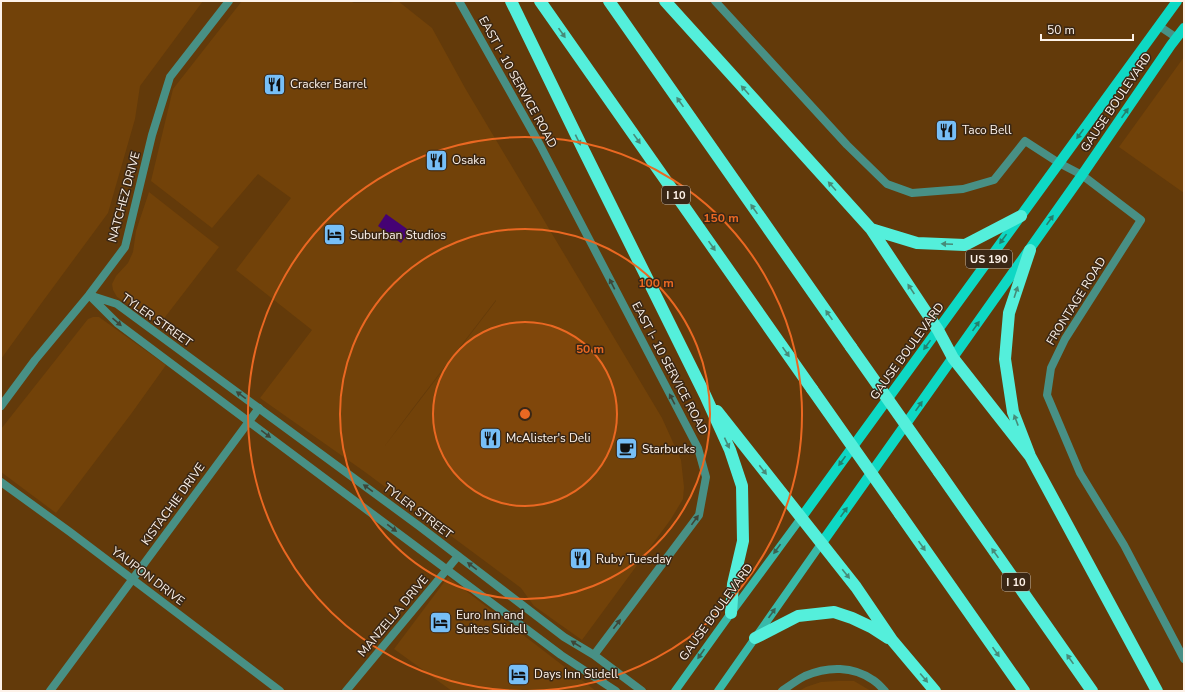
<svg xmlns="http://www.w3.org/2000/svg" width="1185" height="692" viewBox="0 0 1185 692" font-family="'Nunito Sans',sans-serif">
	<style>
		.built { fill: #724209; fill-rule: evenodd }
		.water { fill: #450274 }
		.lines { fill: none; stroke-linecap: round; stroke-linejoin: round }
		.minor { stroke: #489085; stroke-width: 8 }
		.tertiary { stroke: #489085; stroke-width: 8 }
		.secondary { stroke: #39b9a9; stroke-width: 8 }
		.primary { stroke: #0ed8c4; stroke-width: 10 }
		.motorway { stroke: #54efdb; stroke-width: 12 }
		.motorway-bridge { stroke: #54efdb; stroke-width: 12 }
		.oneway { fill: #478b78 }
		.oneway2 { fill: #24806c }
		.oneway3 { fill: #3e4637 }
		.oneway4 { fill: #3a6150 }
		.ring { fill: none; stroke: #ea6822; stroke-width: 2 }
		.labels { text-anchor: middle; stroke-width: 3; stroke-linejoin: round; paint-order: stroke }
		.shield { fill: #3a2715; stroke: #c2b5a9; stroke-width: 1 }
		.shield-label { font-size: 11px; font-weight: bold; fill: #fdf2e9 }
		.street-label { font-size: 12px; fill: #fdf2e9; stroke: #3a2715 }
		.poi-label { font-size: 12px; fill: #fdf2e9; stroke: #3a2715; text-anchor: start }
		.centre { fill: #ea6822; stroke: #3a2715; stroke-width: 2 }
		.ring-label { font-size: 12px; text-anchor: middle; font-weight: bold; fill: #ea6822; stroke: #3a2715; stroke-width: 3; stroke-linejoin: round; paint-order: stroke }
	</style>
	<rect width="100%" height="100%" fill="#633a0a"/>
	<path class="built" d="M 1,1 L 203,1 L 140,86 L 135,119 L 108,213 L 43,301 L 1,359 Z
		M 242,1 L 350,1 L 354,3 L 389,3 L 398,1 L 432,28 L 465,88 L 662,418 L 681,460 L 684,487 L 683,499 L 671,519 L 582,640 L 534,606 L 521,588 L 365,472 L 260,398 L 312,330 L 236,270 L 291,198 L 258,174 L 212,228 L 151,181 L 173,89 ZM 496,300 L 496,301 L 384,447 L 413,408 Z
		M 1184,57 L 1184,193 L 1119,147 Z
		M 149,192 L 219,247 L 159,325 L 117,297 L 113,290 L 112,284 L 116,276 L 128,263 L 133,252 L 136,231 Z
		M 93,317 L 99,317 L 166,365 L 131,414 L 56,513 L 1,472 L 1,429 L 88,319 Z
		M 448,577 L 579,678 L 596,691 L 452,691 L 394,649 Z
		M 838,681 L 854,681 L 871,691 L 799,691 L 806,687 L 821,682 Z"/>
	<path class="water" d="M 386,214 L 410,231 L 401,243 L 378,226 Z"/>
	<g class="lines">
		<path class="minor" d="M 1159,26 L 1177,38
			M 50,691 L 259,408
			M 346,691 L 458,556"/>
		<path class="tertiary" d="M 459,1 L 540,145 L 698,448 L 706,477 L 699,515 L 594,655
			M 715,1 L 847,145 L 887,184 L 912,193 L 963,189 L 994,180 L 1025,141 L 1059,163 L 1082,175 L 1141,220 L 1065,339 L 1051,368 L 1047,395 L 1080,473 L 1124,545 L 1184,659
			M 89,295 L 117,304 L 419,526 L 564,637 L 594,655 L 642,691
			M 91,297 L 117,323 L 561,655 L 616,691
			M 1,406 L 35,360 L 89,295 L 125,247 L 152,135 L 170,77 L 229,1
			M 1,482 L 70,532 L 280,691
			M 782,691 C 789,686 797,680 805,676 C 828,666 853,666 873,680 C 878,683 881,687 885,691"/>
		<path class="secondary" d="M 675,691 L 731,613 L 801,518
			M 718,691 L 821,544"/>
		<path class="primary" d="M 801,518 L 1177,1
			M 821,544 L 1082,175 L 1171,45 L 1184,28"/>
		<path class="motorway" d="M 511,1 L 584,151 L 705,395 L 730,450 L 742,486 L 743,541 L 733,584 L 731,613
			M 540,1 L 812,389
			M 609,1 L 851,347
			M 665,1 L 871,229 L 938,330 L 953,358 L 1030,456
			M 871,229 L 917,243 L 965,245 L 1021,216
			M 1030,250 L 1009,313 L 1005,359 L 1013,412 L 1030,456 L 1157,691
			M 717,411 L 856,587 L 892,640 L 935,691
			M 939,472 L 1092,691
			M 900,514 L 1024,691
			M 755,638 L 798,616 L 834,612 L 852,618 L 871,627 L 888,638"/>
		<path class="motorway-bridge" d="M 851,347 L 939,472
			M 812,389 L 900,514"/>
	</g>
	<defs><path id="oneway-solid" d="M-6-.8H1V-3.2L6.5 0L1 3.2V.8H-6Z"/></defs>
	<g class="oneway">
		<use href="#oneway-solid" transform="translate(562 33) rotate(55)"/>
		<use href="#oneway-solid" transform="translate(745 90) rotate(-132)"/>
		<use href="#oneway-solid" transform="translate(680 102) rotate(-125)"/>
		<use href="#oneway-solid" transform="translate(637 139) rotate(55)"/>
		<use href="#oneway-solid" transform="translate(578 140) rotate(64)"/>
		<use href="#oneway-solid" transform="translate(832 186) rotate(-132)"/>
		<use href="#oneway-solid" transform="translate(754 209) rotate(-125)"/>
		<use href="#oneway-solid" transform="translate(947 244) rotate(-178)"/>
		<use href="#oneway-solid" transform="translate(712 246) rotate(55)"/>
		<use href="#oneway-solid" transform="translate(911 289) rotate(-124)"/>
		<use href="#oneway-solid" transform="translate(1016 292) rotate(-72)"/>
		<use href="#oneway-solid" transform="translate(829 315) rotate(-125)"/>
		<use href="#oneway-solid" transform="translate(786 352) rotate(55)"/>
		<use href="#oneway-solid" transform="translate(1016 420) rotate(-111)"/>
		<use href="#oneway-solid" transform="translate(727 443) rotate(65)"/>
		<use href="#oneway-solid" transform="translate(763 470) rotate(52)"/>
		<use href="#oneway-solid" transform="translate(922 546) rotate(55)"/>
		<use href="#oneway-solid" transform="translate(995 553) rotate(-125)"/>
		<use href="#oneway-solid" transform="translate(846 574) rotate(51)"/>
		<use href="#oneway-solid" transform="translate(996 652) rotate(55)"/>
		<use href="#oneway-solid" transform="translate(1070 659) rotate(-125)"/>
		<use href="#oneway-solid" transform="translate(924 678) rotate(50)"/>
	</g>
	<g class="oneway2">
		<use href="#oneway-solid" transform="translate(1125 113) rotate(-55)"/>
		<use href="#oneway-solid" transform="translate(1080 134) rotate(126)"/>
		<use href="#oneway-solid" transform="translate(1050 220) rotate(-55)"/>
		<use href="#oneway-solid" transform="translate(1003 239) rotate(126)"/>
		<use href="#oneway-solid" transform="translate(976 326) rotate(-55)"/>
		<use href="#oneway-solid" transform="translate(927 345) rotate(126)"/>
		<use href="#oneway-solid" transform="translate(919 406) rotate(-55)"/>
		<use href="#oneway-solid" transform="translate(842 461) rotate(126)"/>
		<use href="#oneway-solid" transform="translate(844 512) rotate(-55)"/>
	</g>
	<g class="oneway3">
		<use href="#oneway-solid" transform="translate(612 284) rotate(-117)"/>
		<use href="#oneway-solid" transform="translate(117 322) rotate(41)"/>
		<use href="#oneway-solid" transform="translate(241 395) rotate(-144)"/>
		<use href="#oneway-solid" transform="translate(672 399) rotate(-118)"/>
		<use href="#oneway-solid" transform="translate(266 434) rotate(37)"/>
		<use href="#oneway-solid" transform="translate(368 488) rotate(-144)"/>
		<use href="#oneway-solid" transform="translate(695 520) rotate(-54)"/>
		<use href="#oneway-solid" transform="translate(392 528) rotate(37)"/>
		<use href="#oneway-solid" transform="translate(472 566) rotate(-143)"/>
		<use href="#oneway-solid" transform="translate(617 624) rotate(-53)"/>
		<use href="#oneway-solid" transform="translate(576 644) rotate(-148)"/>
	</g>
	<g class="oneway4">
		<use href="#oneway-solid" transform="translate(777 549) rotate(126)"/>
		<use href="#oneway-solid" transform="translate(772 613) rotate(-55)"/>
		<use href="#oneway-solid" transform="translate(701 654) rotate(125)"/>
	</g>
	<circle cx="525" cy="414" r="92" fill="#ea6822" fill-opacity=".12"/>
	<g class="ring">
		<circle cx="525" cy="414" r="92"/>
		<circle cx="525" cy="414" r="185"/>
		<path d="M523 691A277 277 0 1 1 527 691"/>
	</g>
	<defs>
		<symbol id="restaurant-square" viewBox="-11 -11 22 22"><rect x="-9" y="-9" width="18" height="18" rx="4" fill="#77bff7" stroke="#3a2715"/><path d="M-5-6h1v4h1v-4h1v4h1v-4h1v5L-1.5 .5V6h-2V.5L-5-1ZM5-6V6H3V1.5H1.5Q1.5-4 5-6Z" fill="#111"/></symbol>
		<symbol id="hotel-square" viewBox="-11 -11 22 22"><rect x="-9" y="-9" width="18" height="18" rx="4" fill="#77bff7" stroke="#3a2715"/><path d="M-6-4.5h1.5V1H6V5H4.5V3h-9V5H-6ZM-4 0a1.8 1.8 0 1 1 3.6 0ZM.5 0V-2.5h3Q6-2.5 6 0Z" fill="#111"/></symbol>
		<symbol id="cafe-square" viewBox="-11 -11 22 22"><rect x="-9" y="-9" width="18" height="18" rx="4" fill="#77bff7" stroke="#3a2715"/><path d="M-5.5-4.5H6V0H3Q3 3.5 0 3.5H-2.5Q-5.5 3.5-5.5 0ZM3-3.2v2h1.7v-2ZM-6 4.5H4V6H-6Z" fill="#111"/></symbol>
	</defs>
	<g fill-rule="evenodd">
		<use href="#restaurant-square" x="262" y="72" width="25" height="25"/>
		<use href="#restaurant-square" x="934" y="118" width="25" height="25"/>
		<use href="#restaurant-square" x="424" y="148" width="25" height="25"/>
		<use href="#hotel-square" x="322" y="222" width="25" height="25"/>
		<use href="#restaurant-square" x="478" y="426" width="25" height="25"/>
		<use href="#cafe-square" x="614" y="436" width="25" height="25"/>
		<use href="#restaurant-square" x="568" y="546" width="25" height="25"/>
		<use href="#hotel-square" x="428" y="610" width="25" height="25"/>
		<use href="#hotel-square" x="506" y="662" width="25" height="25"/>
	</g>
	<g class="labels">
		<g class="shield">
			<rect x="662" y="186" width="28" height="18" rx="3"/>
			<rect x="966" y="250" width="46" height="18" rx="3"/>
			<rect x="1002" y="573" width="28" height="18" rx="3"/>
		</g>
		<g class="shield-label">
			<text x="676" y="199">I 10</text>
			<text x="989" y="263">US 190</text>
			<text x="1016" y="586">I 10</text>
		</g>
		<g class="street-label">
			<text transform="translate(518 82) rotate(61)" y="4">EAST I- 10 SERVICE ROAD</text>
			<text transform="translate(1116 102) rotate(-56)" y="4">GAUSE BOULEVARD</text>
			<text transform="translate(124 197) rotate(-75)" y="4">NATCHEZ DRIVE</text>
			<text transform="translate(1076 301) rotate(-58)" y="4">FRONTAGE ROAD</text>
			<text transform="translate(157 320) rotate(35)" y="4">TYLER STREET</text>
			<text transform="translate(907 351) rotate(-54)" y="4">GAUSE BOULEVARD</text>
			<text transform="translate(670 368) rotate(62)" y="4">EAST I- 10 SERVICE ROAD</text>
			<text transform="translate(173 504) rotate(-54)" y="4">KISTACHIE DRIVE</text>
			<text transform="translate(418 511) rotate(37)" y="4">TYLER STREET</text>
			<text transform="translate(148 576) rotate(37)" y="4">YAUPON DRIVE</text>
			<text transform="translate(716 612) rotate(-54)" y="4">GAUSE BOULEVARD</text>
			<text transform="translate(393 616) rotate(-50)" y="4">MANZELLA DRIVE</text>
		</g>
		<g class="poi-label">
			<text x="290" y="88">Cracker Barrel</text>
			<text x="962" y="134">Taco Bell</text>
			<text x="452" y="164">Osaka</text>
			<text x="350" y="239">Suburban Studios</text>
			<text x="506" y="442">McAlister's Deli</text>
			<text x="642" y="453">Starbucks</text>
			<text x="596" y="563">Ruby Tuesday</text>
			<text x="456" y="619">Euro Inn and<tspan x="456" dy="14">Suites Slidell</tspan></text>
			<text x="534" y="678">Days Inn Slidell</text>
		</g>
	</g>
	<circle cx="525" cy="414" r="6" class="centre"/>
	<g class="ring-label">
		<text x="721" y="222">150 m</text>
		<text x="656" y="287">100 m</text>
		<text x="590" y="353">50 m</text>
	</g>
	<rect width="1185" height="692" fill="none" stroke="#fdf2e9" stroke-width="4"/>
	<path d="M1041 34v6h92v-6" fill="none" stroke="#fdf2e9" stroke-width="2"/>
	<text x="1047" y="34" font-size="12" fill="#fdf2e9" stroke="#3a2715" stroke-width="3" paint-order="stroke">50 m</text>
</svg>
